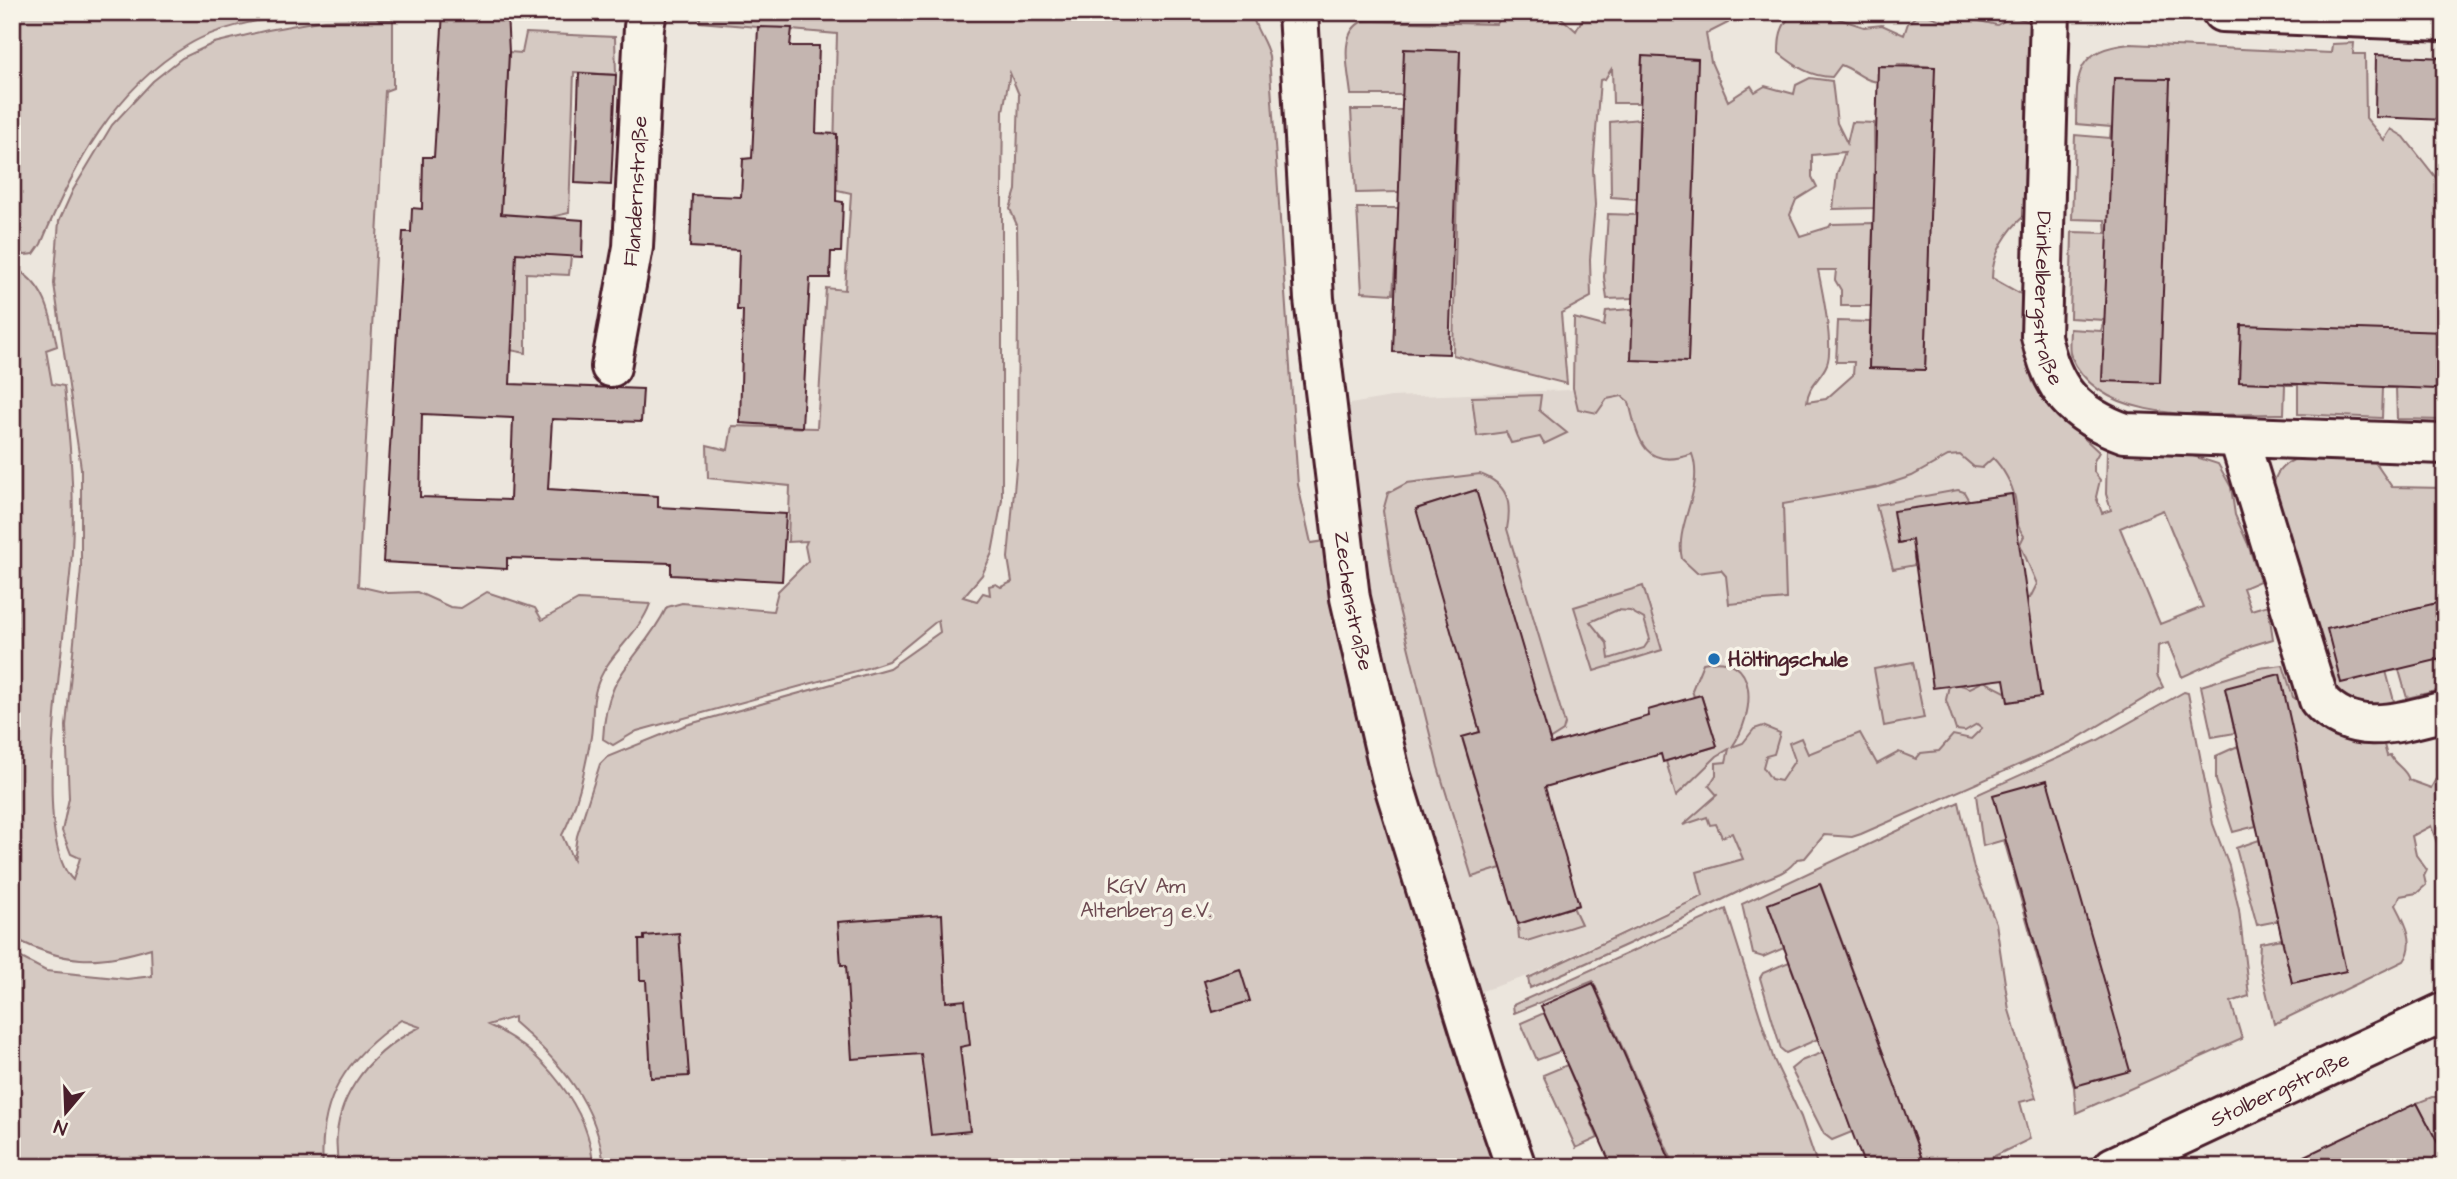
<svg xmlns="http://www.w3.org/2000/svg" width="2457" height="1179" viewBox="0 0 2457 1179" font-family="'Architects Daughter',sans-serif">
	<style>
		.built { fill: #e0d7d0 }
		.green { fill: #d5c9c2; stroke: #907476; stroke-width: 2; fill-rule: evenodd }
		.building { fill: #c4b5b0; stroke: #4a1f2b; stroke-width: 2; fill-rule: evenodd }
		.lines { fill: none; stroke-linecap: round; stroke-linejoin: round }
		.minor-casing { stroke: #4a1f2b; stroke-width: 44 }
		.tertiary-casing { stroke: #4a1f2b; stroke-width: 44 }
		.minor { stroke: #f7f3e8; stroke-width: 38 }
		.tertiary { stroke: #f7f3e8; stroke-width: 38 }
		.poi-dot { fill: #1f6fb2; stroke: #f7f3e8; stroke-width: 2.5 }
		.labels { text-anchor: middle; stroke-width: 7; stroke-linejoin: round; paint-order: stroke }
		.street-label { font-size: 21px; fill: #4a1f2b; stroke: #f7f3e8 }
		.poi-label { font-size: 21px; font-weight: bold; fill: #4a1f2b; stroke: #f7f3e8; text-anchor: start }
		.park-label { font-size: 21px; fill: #6d4a51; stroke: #f7f3e8 }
	</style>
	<rect width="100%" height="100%" fill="#ece6dd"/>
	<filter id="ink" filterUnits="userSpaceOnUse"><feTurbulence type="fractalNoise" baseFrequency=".0143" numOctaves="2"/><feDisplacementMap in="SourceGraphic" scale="14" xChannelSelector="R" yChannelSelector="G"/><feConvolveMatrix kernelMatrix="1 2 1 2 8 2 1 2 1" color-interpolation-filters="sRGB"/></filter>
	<g filter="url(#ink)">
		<path class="built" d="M 1596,389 L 1677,415 L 2020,451 L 2075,720 L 1528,976 L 1460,998 L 1390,776 L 1333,407 L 1391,397 Z"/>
		<path class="green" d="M 12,12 L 327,12 C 283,16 226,22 188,45 C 114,89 73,167 41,244 L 34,254 L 25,255 L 12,251 Z
			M 700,12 L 1010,12 L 1015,14 L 1019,21 L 1032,12 L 1252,12 C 1254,29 1265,39 1269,56 L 1298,485 L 1311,543 L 1338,539 L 1517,1167 L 604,1167 C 598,1103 560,1062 514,1022 L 514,1017 L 488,1025 C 540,1047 591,1109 593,1167 L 339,1167 C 326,1104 367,1054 420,1027 L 401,1020 C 346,1058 318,1098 323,1167 L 12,1167 L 12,953 L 46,971 L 127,979 L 152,976 L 151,948 C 97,965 63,964 12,937 L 12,267 C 45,282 51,314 57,346 L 46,350 L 52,384 L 64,386 C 70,441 75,496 72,551 C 69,619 27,835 73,880 L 80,858 L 71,854 L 62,831 L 69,798 L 66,726 L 81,568 L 81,468 L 54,284 L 59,221 L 73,190 L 112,125 L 153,81 L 182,58 L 214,43 L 268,30 L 324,20 L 393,19 L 393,88 L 385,91 L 358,586 L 388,593 L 417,592 L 450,607 L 461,608 L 487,592 L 535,608 L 542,620 L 578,600 L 650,604 C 638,637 606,654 596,689 C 591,706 594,725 590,742 C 584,773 577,808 562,835 L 573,860 L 577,836 L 600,764 L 607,757 L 686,725 L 889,668 L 940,632 L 938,620 L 888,661 L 867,668 L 637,731 L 613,745 L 603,739 C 606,668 639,663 667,607 L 682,603 L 773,611 L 778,591 L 808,561 L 805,546 L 807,541 L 788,542 L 790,486 L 708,478 L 707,445 L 728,450 L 732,426 L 817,428 L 826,288 L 845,290 L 851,193 L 833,189 L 837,34 L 700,22 ZM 1010,73 L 1019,95 L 1016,190 L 1010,209 L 1017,225 L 1018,293 L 1017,458 L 1008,558 L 1012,582 L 1001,587 L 996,584 L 989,586 L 990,595 L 983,593 L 977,601 L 963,597 L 982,575 L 992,553 L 1002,500 L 1002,190 L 1003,111 Z
			M 1513,12 L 1555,12 L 1576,31 L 1586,12 L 1725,12 L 1728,23 L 1706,34 L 1711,62 L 1728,101 L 1751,86 L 1755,92 L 1765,86 L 1794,94 L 1796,85 L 1810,78 L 1832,81 L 1837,123 L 1847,143 L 1852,122 L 1874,123 L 1875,208 L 1833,209 L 1837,174 L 1845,152 L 1812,155 L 1812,177 L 1817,187 L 1796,200 L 1790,215 L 1800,236 L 1829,227 L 1831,224 L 1873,223 L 1871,306 L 1841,306 L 1841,290 L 1835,280 L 1836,270 L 1818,270 C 1822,289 1834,347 1827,364 C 1821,379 1808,385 1807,402 L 1826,399 L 1853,375 L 1854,362 L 1836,362 L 1838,321 L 1870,322 L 1869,368 L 1925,370 L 1934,67 L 1898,64 L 1888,81 C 1865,85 1860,72 1841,65 L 1832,77 C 1811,77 1795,66 1779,53 C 1779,38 1780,26 1792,15 L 1833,17 L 1864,27 L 1882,25 L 1904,35 L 1908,23 L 1921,12 L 1945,22 L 1975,20 L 1997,25 L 2013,16 L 2041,26 L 2040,181 L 2025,195 L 2025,215 C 2008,230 1992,254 1992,278 L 2021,294 L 2023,349 L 2033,382 L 2044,401 L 2099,452 L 2094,461 L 2094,472 L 2100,480 L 2096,497 L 2102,513 L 2111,510 L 2106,494 L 2107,449 L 2193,456 L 2218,464 L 2231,487 L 2235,515 L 2248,544 L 2260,581 L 2243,588 L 2251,610 L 2268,605 L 2273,639 L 2250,646 L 2182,677 L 2168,643 L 2158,646 L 2157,675 L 2163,687 L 2071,742 L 1861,834 L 1852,837 L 1824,835 L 1805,858 L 1797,859 C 1785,876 1769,876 1752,885 C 1679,922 1605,955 1530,988 L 1528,978 L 1703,896 L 1697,872 L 1743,859 L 1732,833 L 1722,837 L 1716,824 L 1710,825 L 1707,817 L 1683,825 L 1717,795 L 1709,786 L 1716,775 L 1716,763 L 1726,762 L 1729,749 L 1717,756 L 1676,796 L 1666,761 L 1717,746 L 1701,695 L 1694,697 L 1692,690 L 1703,663 C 1761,650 1755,715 1732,747 L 1743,743 L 1754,729 L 1763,726 L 1780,733 L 1774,754 L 1766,756 L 1763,767 L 1771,779 L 1781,781 L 1795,760 L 1789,743 L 1801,738 L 1808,754 L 1860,733 L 1877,764 L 1899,752 L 1916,759 L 1921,753 L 1939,751 L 1953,735 L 1971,739 L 1982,728 L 1977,724 L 1965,731 L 1956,730 L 1946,700 L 1949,685 L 1954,683 L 1970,688 L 1984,681 L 2009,694 L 2013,598 L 2030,598 L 2037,584 L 2020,544 L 2024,536 C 2012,519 2019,516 2015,498 C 2012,484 2003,468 1993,458 L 1982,468 L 1974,467 L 1960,455 L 1948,456 L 1912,476 L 1879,487 L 1783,504 L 1786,599 L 1729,604 L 1726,576 L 1721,570 L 1697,573 L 1682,559 C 1674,525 1705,490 1692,454 C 1644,471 1638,440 1629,402 L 1622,396 L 1607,399 L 1597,413 L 1578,409 L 1573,388 L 1574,318 L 1604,326 L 1606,311 L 1631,309 L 1688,361 L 1697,59 L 1642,57 L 1640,103 L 1613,103 L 1612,68 L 1605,79 L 1600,80 L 1593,169 L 1595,205 L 1590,259 L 1591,297 L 1561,313 L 1567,384 L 1453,355 L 1460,51 L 1403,95 L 1351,95 C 1349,72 1337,33 1363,21 L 1497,24 L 1501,16 ZM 2163,510 L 2203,607 L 2160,624 L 2120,528 Z
			M 526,33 L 615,37 L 616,75 L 574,72 L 569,213 L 547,218 L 571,256 L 569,275 L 526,273 L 526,353 L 510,350 L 499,246 L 509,52 L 522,53 Z
			M 2354,43 L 2353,54 L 2365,54 L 2366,118 L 2384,140 L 2391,129 L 2404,137 L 2441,184 L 2445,174 L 2445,420 L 2397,419 L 2396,388 L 2383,388 L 2382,418 L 2298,414 L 2298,385 L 2285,385 L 2284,414 C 2219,413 2102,429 2071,356 C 2068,349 2070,337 2070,329 L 2101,331 L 2104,320 L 2070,318 L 2072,232 L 2106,233 L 2105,220 L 2072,219 L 2075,135 L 2110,138 L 2111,127 L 2076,124 C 2077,75 2073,50 2130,44 L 2331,53 L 2332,44 Z
			M 1351,110 L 1402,110 L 1399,192 L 1356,193 Z
			M 1639,119 L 1637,199 L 1611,197 L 1610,122 Z
			M 1357,208 L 1399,208 L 1393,294 L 1362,292 Z
			M 1608,214 L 1636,215 L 1634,298 L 1607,299 L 1604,277 Z
			M 1541,395 L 1539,410 L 1567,433 L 1544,444 L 1540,437 L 1511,443 L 1506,432 L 1477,436 L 1472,397 Z
			M 2370,455 L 2392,487 L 2445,488 L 2445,689 L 2407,698 L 2399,670 L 2386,671 L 2394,701 C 2365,711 2342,701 2329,675 L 2273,487 C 2279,444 2339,456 2370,455 Z
			M 1480,474 C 1508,484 1512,502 1507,529 L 1565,724 L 1563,731 L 1549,740 L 1476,490 L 1417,509 L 1480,732 L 1462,738 L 1501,868 L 1472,877 L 1438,767 L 1396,597 L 1383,511 L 1388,493 L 1407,483 Z
			M 1958,490 L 1964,492 L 1969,501 L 1899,543 L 1912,540 L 1915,565 L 1893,569 L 1876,505 Z
			M 1643,586 L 1662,650 L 1594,671 L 1574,607 ZM 1617,610 L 1630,611 L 1644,619 L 1650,639 L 1644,648 L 1609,659 L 1607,643 L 1590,622 Z
			M 1913,662 L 1924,718 L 1884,726 L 1874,669 Z
			M 2283,665 L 2293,697 L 2302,703 L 2324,730 L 2341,737 L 2383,741 L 2387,756 L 2390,755 C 2395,766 2406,768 2409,780 L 2431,788 L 2438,775 L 2437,769 L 2445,770 L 2445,866 L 2431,826 L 2412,836 L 2416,855 L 2427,870 L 2424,876 L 2426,885 L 2417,893 L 2400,896 L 2396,905 C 2405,922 2417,943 2404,961 L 2274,1024 L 2259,961 L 2260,943 L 2282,939 L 2292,983 L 2345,971 L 2225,688 L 2235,733 L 2212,737 L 2201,686 L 2259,668 Z
			M 2184,692 L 2188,693 L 2213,824 L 2229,866 L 2239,910 L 2249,996 L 2231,1002 L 2242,1039 L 2076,1113 L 2074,1087 L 2004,840 L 1983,846 L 1976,795 L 2098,740 Z
			M 2238,746 L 2256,826 L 2233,832 L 2216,780 L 2216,756 Z
			M 1959,802 L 1974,869 L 1996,923 L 2009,1010 L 2036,1098 L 2020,1102 L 2030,1139 L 1972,1167 L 1925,1167 L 1821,885 L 1768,904 L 1784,948 L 1763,957 L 1753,954 L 1742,904 Z
			M 2259,840 L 2278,921 L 2257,925 L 2236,848 Z
			M 1573,907 L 1581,924 L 1527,941 L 1519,939 L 1518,924 Z
			M 1726,909 L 1774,1060 L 1801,1117 L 1818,1167 L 1675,1167 L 1593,981 L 1514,1013 L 1513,1005 Z
			M 1789,962 L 1818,1039 L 1786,1053 L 1781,1049 L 1760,978 L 1763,973 Z
			M 1544,1013 L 1561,1051 L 1537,1060 L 1521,1023 Z
			M 1824,1052 L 1852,1132 L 1832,1140 L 1824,1134 L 1791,1069 L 1801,1061 Z
			M 1567,1065 L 1598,1138 L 1576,1148 L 1543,1075 Z
			M 2432,1097 L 2445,1097 L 2445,1157 L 2417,1103 Z"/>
		<path class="building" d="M 443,12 L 507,12 L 509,52 L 501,214 L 583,220 L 582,257 L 516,253 L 510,384 L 643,389 L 641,422 L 552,419 L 548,489 L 658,496 L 658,507 L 786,514 L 782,581 L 671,575 L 671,563 L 507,558 L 507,569 L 383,562 L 403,232 L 411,232 L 412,208 L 422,209 L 423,157 L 434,157 ZM 422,414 L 513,418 L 510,500 L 420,497 Z
			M 758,27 L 792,28 L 790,46 L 819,46 L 816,133 L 837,134 L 836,201 L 843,202 L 841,252 L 831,252 L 830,278 L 810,278 L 802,427 L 740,423 L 743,310 L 737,310 L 739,250 L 690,247 L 692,195 L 741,197 L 743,159 L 752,158 Z
			M 1404,49 L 1460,51 L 1449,354 L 1393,352 Z
			M 2376,55 L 2445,58 L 2445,120 L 2375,117 Z
			M 1642,56 L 1698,59 L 1688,362 L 1631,360 Z
			M 1878,66 L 1935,67 L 1925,370 L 1869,368 Z
			M 579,73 L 616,75 L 611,185 L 575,183 Z
			M 2114,78 L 2170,79 L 2160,383 L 2102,381 Z
			M 2241,325 L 2445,332 L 2445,376 L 2439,376 L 2438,389 L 2239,382 Z
			M 1476,490 L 1551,744 L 1649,716 L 1648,710 L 1701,695 L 1717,746 L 1663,762 L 1661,754 L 1545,787 L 1579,905 L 1518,924 L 1462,737 L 1480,732 L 1416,509 Z
			M 2012,494 L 2041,697 L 2008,702 L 2004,679 L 1933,688 L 1912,540 L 1898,543 L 1893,511 Z
			M 2445,601 L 2445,658 L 2341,683 L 2327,629 Z
			M 2280,674 L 2346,971 L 2292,983 L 2225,688 Z
			M 2047,780 L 2130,1071 L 2075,1086 L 1993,795 Z
			M 1820,884 L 1890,1072 L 1925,1167 L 1865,1167 L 1852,1132 L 1768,904 Z
			M 942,914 L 946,1002 L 965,1000 L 970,1045 L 960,1047 L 970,1131 L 931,1135 L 921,1054 L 852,1059 L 846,965 L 841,965 L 838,922 Z
			M 679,933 L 689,1076 L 651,1078 L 646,980 L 640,980 L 639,940 L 644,940 L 644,936 Z
			M 1240,969 L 1250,1001 L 1213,1012 L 1204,981 Z
			M 1593,983 L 1635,1079 L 1673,1167 L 1612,1167 L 1561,1051 L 1541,1006 Z
			M 2417,1103 L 2445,1157 L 2445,1167 L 2282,1167 Z"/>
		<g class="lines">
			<defs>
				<g id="minor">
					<path id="s1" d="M 1298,12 L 1314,299 L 1350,598 L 1391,776 L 1484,1075 L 1516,1167"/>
					<path id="s2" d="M 2050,12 L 2041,336 C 2052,389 2074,415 2125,433 L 2445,444"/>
					<path d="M 2222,12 L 2445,21"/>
					<path id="s3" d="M 611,367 L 633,247 L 644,27 L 647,12"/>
					<path d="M 2239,439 L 2319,700 C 2353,739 2401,722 2445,711"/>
				</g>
				<g id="tertiary">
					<path id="s4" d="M 2113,1167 L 2445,1012"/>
				</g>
			</defs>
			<use href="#minor" class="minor-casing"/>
			<use href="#tertiary" class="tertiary-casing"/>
			<use href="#minor" class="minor"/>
			<use href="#tertiary" class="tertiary"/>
		</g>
	</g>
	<circle class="poi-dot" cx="1714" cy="659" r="7"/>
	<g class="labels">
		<g class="street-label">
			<text dy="7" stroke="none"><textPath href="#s3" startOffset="178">Flandernstraße</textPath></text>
			<text dy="7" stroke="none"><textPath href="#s2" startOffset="287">Dünkelbergstraße</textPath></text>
			<text dy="7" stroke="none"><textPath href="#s1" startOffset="592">Zechenstraße</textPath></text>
			<text dy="7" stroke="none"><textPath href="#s4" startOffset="184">Stolbergstraße</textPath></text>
		</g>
		<g class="poi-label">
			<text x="1728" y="666">Höltingschule</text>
		</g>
		<g class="park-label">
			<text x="1146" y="893">KGV Am<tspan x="1146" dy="24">Altenberg e.V.</tspan></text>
		</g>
	</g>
	<rect width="2457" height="1179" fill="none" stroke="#f7f3e8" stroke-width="42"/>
	<rect x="21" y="21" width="2415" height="1137" fill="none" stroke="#4a1f2b" stroke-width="2.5" filter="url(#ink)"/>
	<g transform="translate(66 1112) rotate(199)" stroke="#f7f3e8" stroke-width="5" paint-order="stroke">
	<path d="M0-5L12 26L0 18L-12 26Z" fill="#4a1f2b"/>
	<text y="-10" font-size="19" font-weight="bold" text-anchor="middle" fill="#4a1f2b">N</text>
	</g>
</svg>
